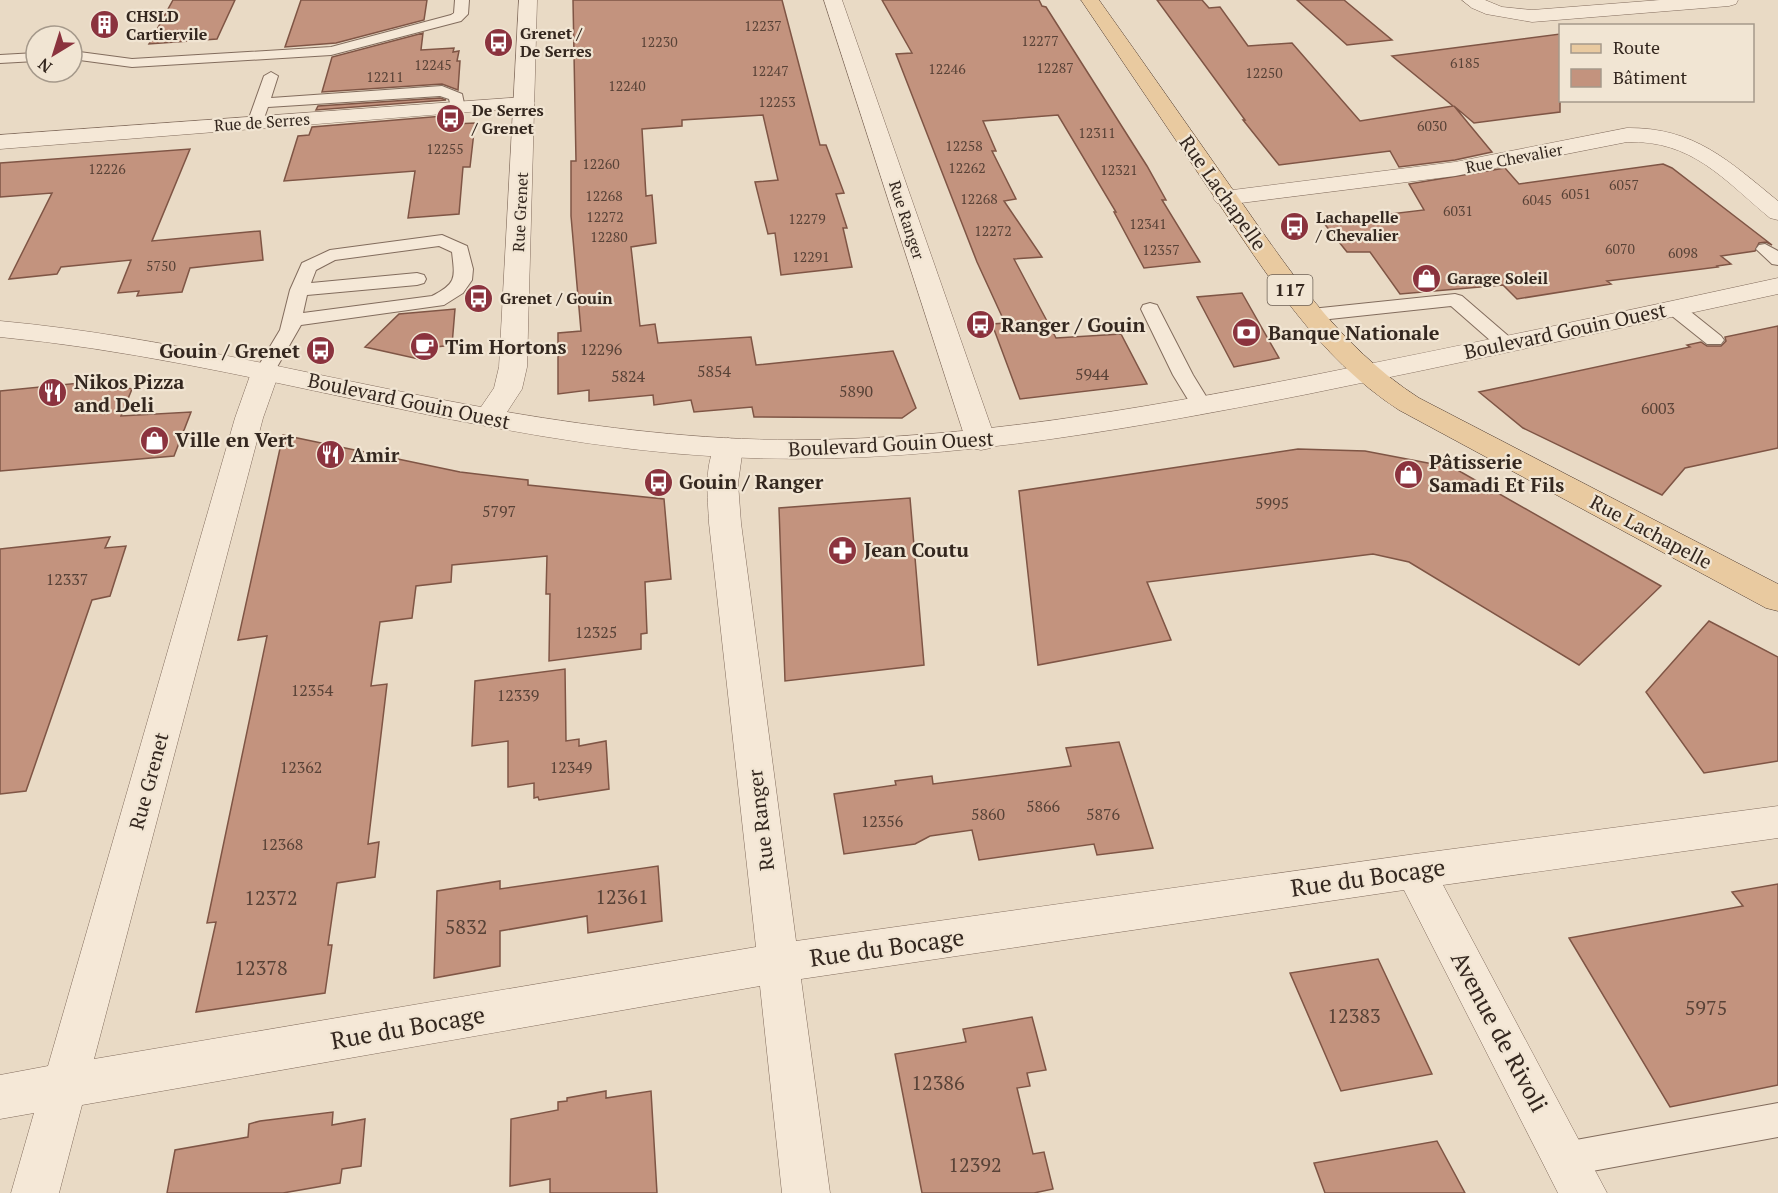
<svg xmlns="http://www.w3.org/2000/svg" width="1778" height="1193" viewBox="0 0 1778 1193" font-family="'PT Serif',serif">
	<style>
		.building { fill: #c3937e; stroke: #7f5545; stroke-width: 1.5 }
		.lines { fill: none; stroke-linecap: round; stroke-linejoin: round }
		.service-casing { stroke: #826c5d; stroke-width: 2 }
		.minor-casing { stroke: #826c5d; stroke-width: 1 }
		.tertiary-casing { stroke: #826c5d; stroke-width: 1 }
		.primary-casing { stroke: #503c31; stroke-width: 1 }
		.service { fill: #f5e8d7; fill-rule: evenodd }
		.minor { fill: #f5e8d7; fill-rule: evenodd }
		.tertiary { fill: #f5e8d7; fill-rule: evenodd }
		.primary { fill: #e9caa0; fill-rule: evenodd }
		.labels { text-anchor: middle; stroke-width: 4.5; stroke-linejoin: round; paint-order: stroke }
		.far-number-label { font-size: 14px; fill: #584237 }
		.far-poi-label { font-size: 16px; font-weight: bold; fill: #34271f; stroke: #f1e5d3; text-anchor: start }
		.far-street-label { font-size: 16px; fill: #34271f; stroke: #f1e5d3 }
		.number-label { font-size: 16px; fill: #584237 }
		.shield { fill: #f1e5d3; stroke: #6d6055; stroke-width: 1.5 }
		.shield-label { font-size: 18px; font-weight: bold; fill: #34271f }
		.street-label { font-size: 20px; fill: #34271f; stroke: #f1e5d3 }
		.poi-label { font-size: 20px; font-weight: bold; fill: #34271f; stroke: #f1e5d3; text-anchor: start }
		.near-number-label { font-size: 20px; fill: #584237 }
		.near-street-label { font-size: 24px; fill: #34271f; stroke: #f1e5d3 }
	</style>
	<rect width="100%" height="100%" fill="#e9dac5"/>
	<path class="building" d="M 173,0 L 235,0 L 217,39 L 149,44 Z
		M 301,0 L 427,0 L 424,20 L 336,43 L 285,47 Z
		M 573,0 L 782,0 L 820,145 L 826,145 L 844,193 L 836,194 L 847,228 L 843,228 L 852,267 L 781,275 L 775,233 L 768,234 L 755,182 L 778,180 L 763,115 L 682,120 L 682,126 L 642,129 L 646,196 L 652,195 L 656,243 L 631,247 L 640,326 L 655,324 L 658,343 L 751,337 L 756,365 L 893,351 L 916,408 L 902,418 L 754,417 L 752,407 L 694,412 L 691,400 L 654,405 L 653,395 L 589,401 L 589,390 L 558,394 L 558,333 L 581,331 L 571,216 L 571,161 L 576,161 Z
		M 882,0 L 1039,0 L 1042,6 L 1046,7 L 1147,166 L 1166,200 L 1162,200 L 1200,262 L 1144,268 L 1114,212 L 1116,212 L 1058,115 L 983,121 L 996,151 L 992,151 L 1016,199 L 1004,201 L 1042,257 L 1014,259 L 1056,338 L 1121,334 L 1147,384 L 1020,399 L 992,324 L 1005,323 L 977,262 L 896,54 L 912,53 Z
		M 1157,0 L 1202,0 L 1209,8 L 1220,7 L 1248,46 L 1292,43 L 1360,121 L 1453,106 L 1392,56 L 1560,34 L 1560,112 L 1474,123 L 1454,106 L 1492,152 L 1455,160 L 1399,167 L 1390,151 L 1279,165 L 1243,120 L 1245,120 Z
		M 1297,0 L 1344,0 L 1392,40 L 1347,45 Z
		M 423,33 L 421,50 L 454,48 L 453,52 L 459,51 L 457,61 L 460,61 L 458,90 L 442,84 L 322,92 L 332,57 Z
		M 440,98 L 446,100 L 316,110 L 318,106 Z
		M 455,115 L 454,124 L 475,123 L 470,167 L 463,167 L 459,214 L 408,218 L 415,171 L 284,181 L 298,136 L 309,135 L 312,127 Z
		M 190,149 L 152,241 L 260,231 L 263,260 L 190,268 L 182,292 L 137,296 L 139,291 L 118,293 L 131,260 L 61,267 L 57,274 L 9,279 L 52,193 L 0,197 L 0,163 Z
		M 1663,164 L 1672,168 L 1772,245 L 1766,242 L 1759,243 L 1755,251 L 1721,256 L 1731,264 L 1717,266 L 1718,267 L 1607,281 L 1611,284 L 1517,299 L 1503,285 L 1400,294 L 1370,252 L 1347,252 L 1323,222 L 1424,210 L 1409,184 L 1505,168 L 1519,184 Z
		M 1242,293 L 1279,358 L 1234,367 L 1197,297 Z
		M 455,309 L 452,345 L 436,347 L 423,360 L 365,347 L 399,314 Z
		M 1778,326 L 1778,448 L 1685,468 L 1662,495 L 1523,428 L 1479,392 L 1690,347 L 1687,345 L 1701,342 L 1707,346 L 1721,346 L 1726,341 L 1725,337 Z
		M 80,383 L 80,386 L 109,383 L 132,389 L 121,416 L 191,412 L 174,456 L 0,471 L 0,391 Z
		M 283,435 L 460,472 L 528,480 L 528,485 L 664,499 L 671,579 L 645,582 L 647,633 L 641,634 L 641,649 L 549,661 L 550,594 L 546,594 L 547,556 L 452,565 L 451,582 L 416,586 L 412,618 L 380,622 L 371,686 L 387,684 L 368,844 L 379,842 L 375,877 L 337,883 L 328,945 L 332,945 L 325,993 L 196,1012 L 216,922 L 207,923 L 267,636 L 238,640 Z
		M 1298,449 L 1365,451 L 1454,468 L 1661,586 L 1579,665 L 1409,562 L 1373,554 L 1147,582 L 1171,640 L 1038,665 L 1019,491 Z
		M 910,498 L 924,665 L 785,681 L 779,508 Z
		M 110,537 L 105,548 L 126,546 L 110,596 L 92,600 L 26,791 L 0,794 L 0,549 Z
		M 1709,621 L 1778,657 L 1778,761 L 1704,773 L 1646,692 Z
		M 565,669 L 566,741 L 579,739 L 579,746 L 606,741 L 609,789 L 539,800 L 538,797 L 534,798 L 534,783 L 508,787 L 508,741 L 472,746 L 475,681 Z
		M 1119,742 L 1153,848 L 1097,855 L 1094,844 L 979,860 L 972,830 L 930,836 L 915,844 L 844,854 L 834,794 L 896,785 L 895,781 L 932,776 L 933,784 L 1071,766 L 1066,748 Z
		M 658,866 L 662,921 L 588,933 L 587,916 L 500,931 L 500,966 L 434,978 L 437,891 L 500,881 L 500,889 Z
		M 1778,884 L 1778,1085 L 1670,1107 L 1569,938 L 1743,906 L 1732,892 Z
		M 1378,959 L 1432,1074 L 1341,1091 L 1290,973 Z
		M 1032,1017 L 1046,1070 L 1027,1073 L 1030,1086 L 1017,1088 L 1033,1154 L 1044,1152 L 1053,1189 L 1034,1193 L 922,1193 L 895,1054 L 966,1042 L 963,1029 Z
		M 606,1091 L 606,1098 L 651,1091 L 657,1193 L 550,1193 L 550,1179 L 510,1186 L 511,1119 L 558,1110 L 558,1102 L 567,1101 L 567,1098 Z
		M 333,1112 L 332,1125 L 365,1119 L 361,1166 L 342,1169 L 340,1183 L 283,1193 L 167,1193 L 175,1150 L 248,1137 L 249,1124 L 260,1121 Z
		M 1437,1141 L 1465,1193 L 1325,1193 L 1314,1163 Z"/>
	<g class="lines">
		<defs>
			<path id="service" d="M 455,0 L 469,0 L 468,14 L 461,21 L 331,55 L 132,67 L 72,59 L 72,51 L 132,59 L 331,47 L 451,15 L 454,13 Z
				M 36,53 L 36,61 L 0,63 L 0,55 Z
				M 271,72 L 278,76 L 271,98 L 442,86 L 462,94 L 465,108 L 462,111 L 452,111 L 449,99 L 440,96 L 268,107 L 263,121 L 251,121 L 249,118 L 264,76 Z
				M 442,235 L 467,246 L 473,269 L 472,280 L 463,293 L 444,305 L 301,325 L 273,374 L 259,374 L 256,370 L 280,330 L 290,290 L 302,263 L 330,250 ZM 439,246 L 452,252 C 455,278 457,283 432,296 L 303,313 L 307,295 L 417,285 L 424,283 L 426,279 L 424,275 L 417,273 L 311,283 L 316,270 L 335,260 Z
				M 1765,244 L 1778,251 L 1778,265 L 1772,264 L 1756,249 L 1759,245 Z
				M 1455,294 L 1462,296 L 1513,340 L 1516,344 L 1513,348 L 1499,348 L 1451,306 L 1311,321 L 1304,319 L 1301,315 L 1304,311 L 1311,309 Z
				M 1674,302 L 1681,304 L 1721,336 L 1724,340 L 1721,344 L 1707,344 L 1667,312 L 1665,308 L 1667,304 Z
				M 1150,303 L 1157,305 L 1159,309 L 1193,375 L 1212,406 L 1209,411 L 1202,413 L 1195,411 L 1173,375 L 1141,309 L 1143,305 Z
				M 1778,1103 L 1778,1137 L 1565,1176 L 1553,1171 L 1548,1159 L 1553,1147 L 1565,1142 Z"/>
			<path id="minor" d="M 824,0 L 842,0 L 996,441 L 991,448 L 981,450 L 971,448 L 966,441 Z
				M 1462,0 L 1485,0 L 1502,7 L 1532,10 L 1660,0 L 1738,0 L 1736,4 L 1729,6 L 1532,22 L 1486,14 L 1472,8 Z
				M 524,97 L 531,99 L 535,103 L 531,107 L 0,149 L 0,135 Z
				M 1627,128 C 1694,127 1729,161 1778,201 L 1778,220 L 1770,218 C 1723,179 1692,140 1627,142 L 1455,176 L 1225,205 L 1217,203 L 1213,198 L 1217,193 L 1225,191 L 1455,162 Z
				M 266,362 L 276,364 L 280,370 L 263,418 L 94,1059 L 756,947 L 709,523 C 708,498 703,463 718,441 L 728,438 L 738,441 L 743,448 L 738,483 L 741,523 L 796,941 L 1415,854 L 1778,806 L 1778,838 L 1443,885 L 1607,1193 L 1558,1193 L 1404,890 L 801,979 L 830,1193 L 782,1193 L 760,986 L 82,1105 L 59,1193 L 11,1193 L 34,1113 L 0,1119 L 0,1075 L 48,1066 L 235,418 L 252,370 L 256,364 Z"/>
			<path id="tertiary" d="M 519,0 L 537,0 L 527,367 L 522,389 L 507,412 C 602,428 699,440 796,440 C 969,439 1140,409 1309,376 C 1466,345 1622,312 1778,278 L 1778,294 C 1621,328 1465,362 1308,394 C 1115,432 921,467 724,457 C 478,444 244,360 0,337 L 0,321 C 163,336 320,378 481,407 L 494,388 L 499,367 Z"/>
			<path id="primary" d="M 1081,0 L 1099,0 C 1144,63 1188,126 1233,190 C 1287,267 1338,346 1419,398 L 1778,584 L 1778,611 L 1766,608 L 1399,410 C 1317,357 1267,274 1213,195 C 1169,130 1125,65 1081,0 Z"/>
		</defs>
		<use href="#service" class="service-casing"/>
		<use href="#minor" class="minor-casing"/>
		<use href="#tertiary" class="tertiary-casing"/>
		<use href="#primary" class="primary-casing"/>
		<use href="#service" class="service"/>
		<use href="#minor" class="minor"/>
		<use href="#tertiary" class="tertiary"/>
		<use href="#primary" class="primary"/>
	</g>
	<defs>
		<symbol id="building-disc" viewBox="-11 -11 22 22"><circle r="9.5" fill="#8b333e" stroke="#f1e5d3"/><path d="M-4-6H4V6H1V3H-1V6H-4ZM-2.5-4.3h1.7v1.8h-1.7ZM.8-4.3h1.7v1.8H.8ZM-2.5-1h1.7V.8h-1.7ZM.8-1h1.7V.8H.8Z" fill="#fff"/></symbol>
		<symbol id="bus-disc" viewBox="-11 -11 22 22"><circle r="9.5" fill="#8b333e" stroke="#f1e5d3"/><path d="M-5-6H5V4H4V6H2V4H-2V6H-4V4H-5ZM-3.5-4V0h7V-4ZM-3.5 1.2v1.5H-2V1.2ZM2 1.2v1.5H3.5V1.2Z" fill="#fff"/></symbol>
		<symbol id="shop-disc" viewBox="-11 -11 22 22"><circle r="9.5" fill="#8b333e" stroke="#f1e5d3"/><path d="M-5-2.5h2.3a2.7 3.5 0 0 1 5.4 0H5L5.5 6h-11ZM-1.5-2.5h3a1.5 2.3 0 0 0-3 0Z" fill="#fff"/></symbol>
		<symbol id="bank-disc" viewBox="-11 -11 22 22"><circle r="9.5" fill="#8b333e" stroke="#f1e5d3"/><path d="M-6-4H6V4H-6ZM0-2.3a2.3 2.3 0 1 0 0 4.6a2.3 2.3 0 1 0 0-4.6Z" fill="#fff"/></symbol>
		<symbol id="cafe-disc" viewBox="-11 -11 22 22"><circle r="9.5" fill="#8b333e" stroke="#f1e5d3"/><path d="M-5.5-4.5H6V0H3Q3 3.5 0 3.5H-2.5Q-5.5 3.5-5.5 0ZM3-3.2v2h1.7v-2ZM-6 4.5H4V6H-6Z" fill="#fff"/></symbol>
		<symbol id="restaurant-disc" viewBox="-11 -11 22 22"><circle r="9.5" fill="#8b333e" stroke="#f1e5d3"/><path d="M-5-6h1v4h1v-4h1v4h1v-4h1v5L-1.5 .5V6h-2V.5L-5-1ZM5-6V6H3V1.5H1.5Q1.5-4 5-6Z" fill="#fff"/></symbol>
		<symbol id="pharmacy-disc" viewBox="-11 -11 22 22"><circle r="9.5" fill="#8b333e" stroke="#f1e5d3"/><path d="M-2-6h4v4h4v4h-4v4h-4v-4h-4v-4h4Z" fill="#fff"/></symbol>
	</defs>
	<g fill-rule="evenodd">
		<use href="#building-disc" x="88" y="8" width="33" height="33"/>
		<use href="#bus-disc" x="482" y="26" width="33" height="33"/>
		<use href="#bus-disc" x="434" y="102" width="33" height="33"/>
		<use href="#bus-disc" x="1278" y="210" width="33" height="33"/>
		<use href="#shop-disc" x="1410" y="262" width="33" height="33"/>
		<use href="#bus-disc" x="462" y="282" width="33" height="33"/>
		<use href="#bus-disc" x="964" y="308" width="33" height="33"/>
		<use href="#bank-disc" x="1230" y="316" width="33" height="33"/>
		<use href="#cafe-disc" x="408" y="330" width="33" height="33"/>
		<use href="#bus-disc" x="304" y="334" width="33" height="33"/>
		<use href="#restaurant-disc" x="36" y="376" width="33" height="33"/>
		<use href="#shop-disc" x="138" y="424" width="33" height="33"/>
		<use href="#restaurant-disc" x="314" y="438" width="33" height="33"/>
		<use href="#shop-disc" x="1392" y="458" width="33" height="33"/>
		<use href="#bus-disc" x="642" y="466" width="33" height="33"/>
		<use href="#pharmacy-disc" x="826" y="534" width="33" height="33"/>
	</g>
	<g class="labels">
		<g class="far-number-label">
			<text x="763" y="31">12237</text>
			<text x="1040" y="46">12277</text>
			<text x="659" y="47">12230</text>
			<text x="1465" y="68">6185</text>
			<text x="433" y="70">12245</text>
			<text x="1055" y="73">12287</text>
			<text x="947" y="74">12246</text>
			<text x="770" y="76">12247</text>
			<text x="1264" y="78">12250</text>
			<text x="385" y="82">12211</text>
			<text x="627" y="91">12240</text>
			<text x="777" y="107">12253</text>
			<text x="1432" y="131">6030</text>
			<text x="1097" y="138">12311</text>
			<text x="964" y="151">12258</text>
			<text x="445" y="154">12255</text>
			<text x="601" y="169">12260</text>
			<text x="967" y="173">12262</text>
			<text x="107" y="174">12226</text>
			<text x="1119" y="175">12321</text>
			<text x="1624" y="190">6057</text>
			<text x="1576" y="199">6051</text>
			<text x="604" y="201">12268</text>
			<text x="979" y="204">12268</text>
			<text x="1537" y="205">6045</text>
			<text x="1458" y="216">6031</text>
			<text x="605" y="222">12272</text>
			<text x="807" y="224">12279</text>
			<text x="1148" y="229">12341</text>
			<text x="993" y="236">12272</text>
			<text x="609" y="242">12280</text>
			<text x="1620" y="254">6070</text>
			<text x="1161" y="255">12357</text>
			<text x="1683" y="258">6098</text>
			<text x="811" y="262">12291</text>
			<text x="161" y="271">5750</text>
		</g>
		<g class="far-poi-label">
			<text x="126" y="22">CHSLD<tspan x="126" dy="18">Cartiervile</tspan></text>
			<text x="520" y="39">Grenet /<tspan x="520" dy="18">De Serres</tspan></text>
			<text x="472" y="116">De Serres<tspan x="472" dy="18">/ Grenet</tspan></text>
			<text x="1316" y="223">Lachapelle<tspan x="1316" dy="18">/ Chevalier</tspan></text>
			<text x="1447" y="284">Garage Soleil</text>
			<text x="500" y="304">Grenet / Gouin</text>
		</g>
		<g class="far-street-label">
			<text transform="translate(262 122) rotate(-4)" y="6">Rue de Serres</text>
			<text transform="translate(1514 158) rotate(-11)" y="6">Rue Chevalier</text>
			<text transform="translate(520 212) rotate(-87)" y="6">Rue Grenet</text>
			<text transform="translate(907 220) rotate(72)" y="6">Rue Ranger</text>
		</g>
		<g class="number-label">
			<text x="601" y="355">12296</text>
			<text x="714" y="377">5854</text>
			<text x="1092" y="380">5944</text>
			<text x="628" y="382">5824</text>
			<text x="856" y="397">5890</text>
			<text x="1658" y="414">6003</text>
			<text x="1272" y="509">5995</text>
			<text x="499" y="517">5797</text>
			<text x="67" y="585">12337</text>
			<text x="596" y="638">12325</text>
			<text x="312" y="696">12354</text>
			<text x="518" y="701">12339</text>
			<text x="301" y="773">12362</text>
			<text x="571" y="773">12349</text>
			<text x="1043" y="812">5866</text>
			<text x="988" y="820">5860</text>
			<text x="1103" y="820">5876</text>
			<text x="882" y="827">12356</text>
			<text x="282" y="850">12368</text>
		</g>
		<rect class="shield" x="1267.5" y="275" width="45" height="30" rx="4.5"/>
		<g class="shield-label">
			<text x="1290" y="296">117</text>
		</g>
		<g class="street-label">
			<text transform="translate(1223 193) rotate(55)" y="7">Rue Lachapelle</text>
			<text transform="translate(1565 331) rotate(-12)" y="7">Boulevard Gouin Ouest</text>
			<text transform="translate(409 401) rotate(12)" y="7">Boulevard Gouin Ouest</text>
			<text transform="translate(891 444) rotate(-3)" y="7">Boulevard Gouin Ouest</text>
			<text transform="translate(1651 532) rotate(28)" y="7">Rue Lachapelle</text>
			<text transform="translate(149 781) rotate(-75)" y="7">Rue Grenet</text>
			<text transform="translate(761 820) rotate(-97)" y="7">Rue Ranger</text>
		</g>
		<g class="poi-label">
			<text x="1001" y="332">Ranger / Gouin</text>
			<text x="1268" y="340">Banque Nationale</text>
			<text x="445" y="354">Tim Hortons</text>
			<text x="300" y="358" text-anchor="end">Gouin / Grenet</text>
			<text x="74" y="389">Nikos Pizza<tspan x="74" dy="23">and Deli</tspan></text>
			<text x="175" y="447">Ville en Vert</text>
			<text x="351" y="462">Amir</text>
			<text x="1429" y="469">Pâtisserie<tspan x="1429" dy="23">Samadi Et Fils</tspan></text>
			<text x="679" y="489">Gouin / Ranger</text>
			<text x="864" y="557">Jean Coutu</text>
		</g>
		<g class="near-number-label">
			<text x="622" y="904">12361</text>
			<text x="271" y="905">12372</text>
			<text x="466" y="934">5832</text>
			<text x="261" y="975">12378</text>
			<text x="1706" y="1015">5975</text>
			<text x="1354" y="1023">12383</text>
			<text x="938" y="1090">12386</text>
			<text x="975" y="1172">12392</text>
		</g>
		<g class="near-street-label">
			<text transform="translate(1368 878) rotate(-8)" y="8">Rue du Bocage</text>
			<text transform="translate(887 948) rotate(-8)" y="8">Rue du Bocage</text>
			<text transform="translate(408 1028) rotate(-10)" y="8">Rue du Bocage</text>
			<text transform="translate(1499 1032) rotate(62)" y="8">Avenue de Rivoli</text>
		</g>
	</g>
	<rect x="1559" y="24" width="195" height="78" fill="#f1e5d3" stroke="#a5998b" stroke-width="1.5"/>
	<rect x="1571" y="44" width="30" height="9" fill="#e9caa0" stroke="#a5998b" stroke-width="1.5"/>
	<text x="1613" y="54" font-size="18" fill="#34271f">Route</text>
	<rect x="1571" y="69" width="30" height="18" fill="#c3937e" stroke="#a5998b" stroke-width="1.5"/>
	<text x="1613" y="84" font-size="18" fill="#34271f">Bâtiment</text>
	<g transform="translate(54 54) rotate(218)"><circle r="28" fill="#f1e5d3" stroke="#a5998b" stroke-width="1.5"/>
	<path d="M0-4.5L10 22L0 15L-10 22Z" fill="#8b333e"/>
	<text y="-9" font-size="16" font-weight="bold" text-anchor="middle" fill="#34271f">N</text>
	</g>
</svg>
